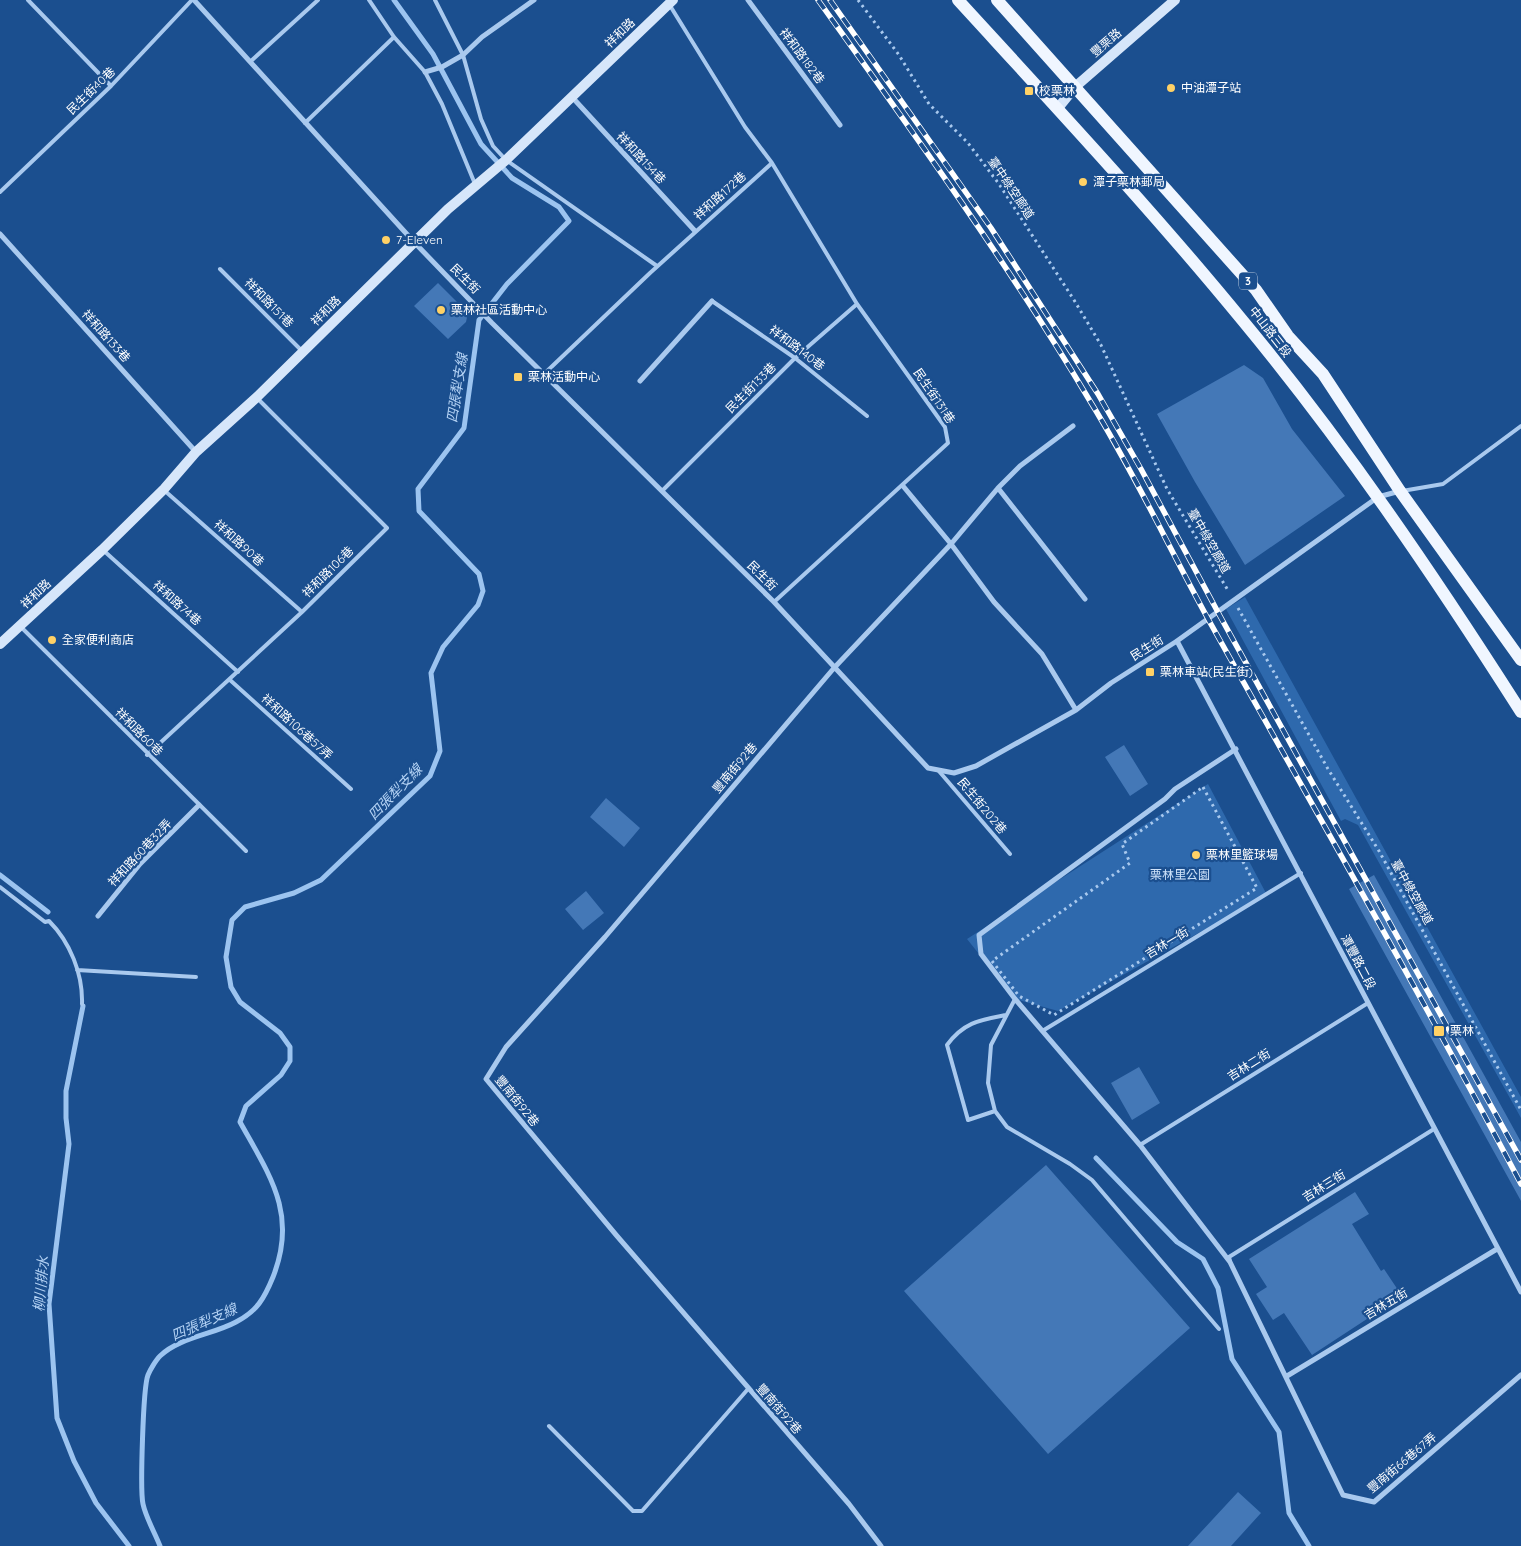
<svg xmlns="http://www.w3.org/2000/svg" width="1521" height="1546" viewBox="0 0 1521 1546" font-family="Quicksand,'Noto Sans TC',sans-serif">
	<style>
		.green { fill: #2e69ad }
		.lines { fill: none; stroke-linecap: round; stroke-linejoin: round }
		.stream { stroke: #9cc4f0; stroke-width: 5 }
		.building { fill: #4478b7 }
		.path { stroke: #a9c9ee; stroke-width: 3; stroke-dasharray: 2.5 4; stroke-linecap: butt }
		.lane { stroke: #a9c9ee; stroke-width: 4 }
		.street { stroke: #a9c9ee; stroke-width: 5 }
		.secondary { stroke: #d6e6fa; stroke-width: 10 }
		.primary { stroke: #f0f6ff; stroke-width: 12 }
		.rail-casing { stroke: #fff; stroke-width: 5.5 }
		.rail { stroke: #1b4f8f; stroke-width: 4; stroke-dasharray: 11; stroke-linecap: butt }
		.poi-dot { fill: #ffd166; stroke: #1b4f8f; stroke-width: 2 }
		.labels { text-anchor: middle; stroke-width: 4.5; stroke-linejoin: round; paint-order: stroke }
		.shield { fill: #1b4f8f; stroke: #bbcadd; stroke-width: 1 }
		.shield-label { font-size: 11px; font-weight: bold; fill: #fff }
		.street-label { font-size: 12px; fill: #fff; stroke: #1b4f8f }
		.poi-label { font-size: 12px; fill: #fff; stroke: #1b4f8f; text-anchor: start }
		.park-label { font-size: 12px; fill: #cfe3fa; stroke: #1b4f8f }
		.water-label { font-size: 14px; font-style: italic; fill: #b5d3f5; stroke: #1b4f8f }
	</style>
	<rect width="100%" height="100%" fill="#1b4f8f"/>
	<path class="green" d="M 1245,597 L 1521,1097 L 1521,1118 L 1358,825 L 1345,819 L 1341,821 L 1226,609 Z
		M 1208,784 L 1267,895 L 1058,1011 L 1015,999 L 967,939 Z"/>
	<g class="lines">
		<path class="stream" d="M 0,875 L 48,912
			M 83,1006 L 66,1091 L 66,1118 L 69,1144 L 49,1304 L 57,1418 L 74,1461 L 96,1503 L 129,1546
			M 1096,1158 L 1177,1242 L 1203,1259 L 1218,1288 L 1232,1359 L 1279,1432 L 1289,1513 L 1309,1546
			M 160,1546 C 155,1533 146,1518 143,1504 C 140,1491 143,1387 148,1375 C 150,1370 156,1360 160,1356 C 180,1337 212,1335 236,1322 C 257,1311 264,1299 273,1277 C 298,1214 270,1176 240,1122 L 246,1106 L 281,1075 L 290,1061 L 290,1047 L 280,1033 L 240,1002 L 231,987 L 226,957 L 232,920 L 245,907 L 294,893 L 321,880 L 430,776 L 440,751 L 431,673 L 443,647 L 478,605 L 483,591 L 479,574 L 419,511 L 418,489 L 464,428 L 479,320 L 507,284 L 569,221 L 559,207 L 512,178 L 481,144 L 433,54 L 394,0"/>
	</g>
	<path class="building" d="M 438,283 L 468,313 L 466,322 L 448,339 L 414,306 Z
		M 1244,365 L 1263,378 L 1292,429 L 1345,496 L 1245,565 L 1195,482 L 1157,414 Z
		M 1124,745 L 1148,784 L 1130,796 L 1105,757 Z
		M 606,798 L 640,828 L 624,847 L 590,817 Z
		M 1374,875 L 1521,1142 L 1521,1201 L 1349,889 Z
		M 586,891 L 604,913 L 583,930 L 565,909 Z
		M 1139,1067 L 1160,1103 L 1132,1120 L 1111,1083 Z
		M 1046,1165 L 1190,1328 L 1048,1454 L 904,1291 Z
		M 1355,1192 L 1369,1214 L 1352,1224 L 1381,1271 L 1384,1269 L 1402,1296 L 1312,1355 L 1284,1313 L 1273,1320 L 1256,1294 L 1267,1287 L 1249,1259 Z
		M 1238,1492 L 1261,1513 L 1231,1546 L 1188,1546 Z"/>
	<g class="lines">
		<path class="path" d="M 858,0 L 899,55 L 929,104 L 968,143 L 999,184 L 1074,300 L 1101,345 L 1167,489 L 1229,592
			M 1238,608 L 1328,769 L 1379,851 L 1521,1110
			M 1203,787 L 1257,888 L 1054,1015 L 1019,996 L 992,961 L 1130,863 L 1122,844 Z"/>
		<path class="lane" d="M 28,0 L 111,86
			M 369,0 L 394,37 L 425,72 L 442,104 L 475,184
			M 435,0 L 463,55 L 481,119 L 493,146 L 506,160 L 657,266
			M 669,4 L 745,127 L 772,163 L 857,304 L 945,427 L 948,443 L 774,602
			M 251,61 L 318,0
			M 305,123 L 394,37
			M 0,192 L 111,86 L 192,0
			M 220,269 L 302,351
			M 712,301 L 795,358 L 867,416
			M 544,374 L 650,273 L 772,163
			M 663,490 L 795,358 L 857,304
			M 165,491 L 302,612
			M 1402,491 L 1443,484 L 1521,426
			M 103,550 L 238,672
			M 20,626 L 246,851
			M 230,680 L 351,789
			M 147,755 L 302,612 L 387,528 L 258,399
			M 938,770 L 1010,854
			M 0,887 L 45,922 L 49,921 C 70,942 83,974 82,1004
			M 77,970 L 196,977
			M 1015,999 L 991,1045 L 988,1083 L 995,1111 L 1007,1127 L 1070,1164 L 1092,1180 L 1219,1329
			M 1044,1030 L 1301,873
			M 995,1111 L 968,1120 L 947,1045 C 964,1022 980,1020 1006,1015
			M 1140,1145 L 1368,1003
			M 1230,1261 L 1229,1257 L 1434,1129
			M 549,1426 L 633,1511 L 642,1511 L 748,1389"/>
		<path class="street" d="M 194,0 L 414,242 L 492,323 L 774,602 L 928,768 L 954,773 L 976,766 L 1076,710 L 1111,683 L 1177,641 L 1378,497 L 1400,491
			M 748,0 L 840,125
			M 425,72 L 442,67 L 463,55 L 482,37 L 534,0
			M 572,97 L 695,231
			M 0,234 L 196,452
			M 640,381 L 712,301
			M 903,486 L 951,544 L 994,602 L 1042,654 L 1076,710
			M 998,488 L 1085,599
			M 1177,641 L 1521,1292
			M 1236,749 L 1175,789 L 1165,799 L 979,935 L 981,954 L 1015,999 L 1140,1145 L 1230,1262 L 1343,1495 L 1374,1502 L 1521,1375
			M 98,916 L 140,864 L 199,805
			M 1287,1376 L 1497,1249
			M 881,1546 L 849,1504 L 617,1236 L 486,1079 L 506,1047 L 605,937 L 834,668 L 951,544 L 998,488 L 1020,466 L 1073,426"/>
		<path class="secondary" d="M 1058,108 L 1075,87 L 1175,0
			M 0,644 L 102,550 L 164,489 L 196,452 L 257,397 L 448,209 L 506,160 L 673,0"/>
		<path class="primary" d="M 958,0 C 1055,106 1152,210 1243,321 C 1345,444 1435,577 1521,712
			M 997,0 L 1256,290 L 1288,336 L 1323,374 L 1400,491 L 1521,660"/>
		<defs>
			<path id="rail" d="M 818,0 C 912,131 1007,262 1090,401 C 1135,474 1171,552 1212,626 C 1316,812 1422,996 1521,1184
				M 830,0 L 991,228 L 1098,394 L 1141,469 L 1220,616 L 1521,1160"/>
		</defs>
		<use href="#rail" class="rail-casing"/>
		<use href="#rail" class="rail"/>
	</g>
	<g class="poi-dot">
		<circle cx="1171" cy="88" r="5"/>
		<rect x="1024" y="86" width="10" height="10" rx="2.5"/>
		<circle cx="1083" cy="182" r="5"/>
		<circle cx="386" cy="240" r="5"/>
		<circle cx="441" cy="310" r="5"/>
		<rect x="513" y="372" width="10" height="10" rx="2.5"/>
		<circle cx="52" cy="640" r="5"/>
		<rect x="1145" y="667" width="10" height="10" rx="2.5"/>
		<circle cx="1196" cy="855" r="5"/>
		<rect x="1433" y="1025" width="12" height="12" rx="2.5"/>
	</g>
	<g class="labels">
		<rect class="shield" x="1239" y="272.5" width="18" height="17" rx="4"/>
		<g class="shield-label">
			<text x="1248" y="285">3</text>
		</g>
		<g class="street-label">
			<text transform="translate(620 33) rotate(-44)" y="4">祥和路</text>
			<text transform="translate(1106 43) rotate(-41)" y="4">豐栗路</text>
			<text transform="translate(802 56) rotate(53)" y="4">祥和路182巷</text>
			<text transform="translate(91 91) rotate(-44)" y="4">民生街40巷</text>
			<text transform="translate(641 158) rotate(47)" y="4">祥和路154巷</text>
			<text transform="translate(1011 188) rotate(56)" y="4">臺中綠空廊道</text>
			<text transform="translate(720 196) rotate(-42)" y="4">祥和路172巷</text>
			<text transform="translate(465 279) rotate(45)" y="4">民生街</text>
			<text transform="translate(269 303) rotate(45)" y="4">祥和路151巷</text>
			<text transform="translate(326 311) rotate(-45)" y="4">祥和路</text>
			<text transform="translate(1270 332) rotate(52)" y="4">中山路三段</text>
			<text transform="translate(106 336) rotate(48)" y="4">祥和路133巷</text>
			<text transform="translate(797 348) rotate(37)" y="4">祥和路140巷</text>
			<text transform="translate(751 388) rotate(-45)" y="4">民生街133巷</text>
			<text transform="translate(934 396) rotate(56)" y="4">民生街131巷</text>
			<text transform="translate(1209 541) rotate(60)" y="4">臺中綠空廊道</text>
			<text transform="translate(239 543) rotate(42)" y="4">祥和路90巷</text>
			<text transform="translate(328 572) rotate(-45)" y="4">祥和路106巷</text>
			<text transform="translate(762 576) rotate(45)" y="4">民生街</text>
			<text transform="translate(36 594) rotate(-43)" y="4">祥和路</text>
			<text transform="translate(177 603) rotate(42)" y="4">祥和路74巷</text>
			<text transform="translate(1147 648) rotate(-32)" y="4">民生街</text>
			<text transform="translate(297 727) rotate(42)" y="4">祥和路106巷57弄</text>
			<text transform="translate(139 732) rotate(45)" y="4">祥和路60巷</text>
			<text transform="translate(735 768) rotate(-50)" y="4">豐南街92巷</text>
			<text transform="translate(982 806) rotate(50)" y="4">民生街202巷</text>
			<text transform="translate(140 853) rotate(-47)" y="4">祥和路60巷32弄</text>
			<text transform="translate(1412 892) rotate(61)" y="4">臺中綠空廊道</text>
			<text transform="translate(1167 943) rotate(-31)" y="4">吉林一街</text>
			<text transform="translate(1358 962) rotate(62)" y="4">潭豐路二段</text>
			<text transform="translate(1249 1065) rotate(-32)" y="4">吉林二街</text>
			<text transform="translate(517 1101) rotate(51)" y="4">豐南街92巷</text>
			<text transform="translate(1324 1186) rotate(-32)" y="4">吉林三街</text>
			<text transform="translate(1386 1304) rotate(-31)" y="4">吉林五街</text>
			<text transform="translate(779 1409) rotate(49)" y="4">豐南街92巷</text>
			<text transform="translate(1402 1463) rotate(-40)" y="4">豐南街66巷67弄</text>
		</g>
		<g class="poi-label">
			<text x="1181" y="92">中油潭子站</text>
			<text x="1039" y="95">校栗林</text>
			<text x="1093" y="186">潭子栗林郵局</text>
			<text x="396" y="244">7-Eleven</text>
			<text x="451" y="314">栗林社區活動中心</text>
			<text x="528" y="381">栗林活動中心</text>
			<text x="62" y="644">全家便利商店</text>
			<text x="1160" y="676">栗林車站(民生街)</text>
			<text x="1206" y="859">栗林里籃球場</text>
			<text x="1450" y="1035">栗林</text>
		</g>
		<g class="park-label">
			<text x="1180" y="879">栗林里公園</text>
		</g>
		<g class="water-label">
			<text transform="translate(457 388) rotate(-81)" y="5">四張犁支線</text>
			<text transform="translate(395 792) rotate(-46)" y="5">四張犁支線</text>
			<text transform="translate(41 1284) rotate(-85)" y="5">柳川排水</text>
			<text transform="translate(204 1322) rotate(-24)" y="5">四張犁支線</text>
		</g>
	</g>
</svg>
